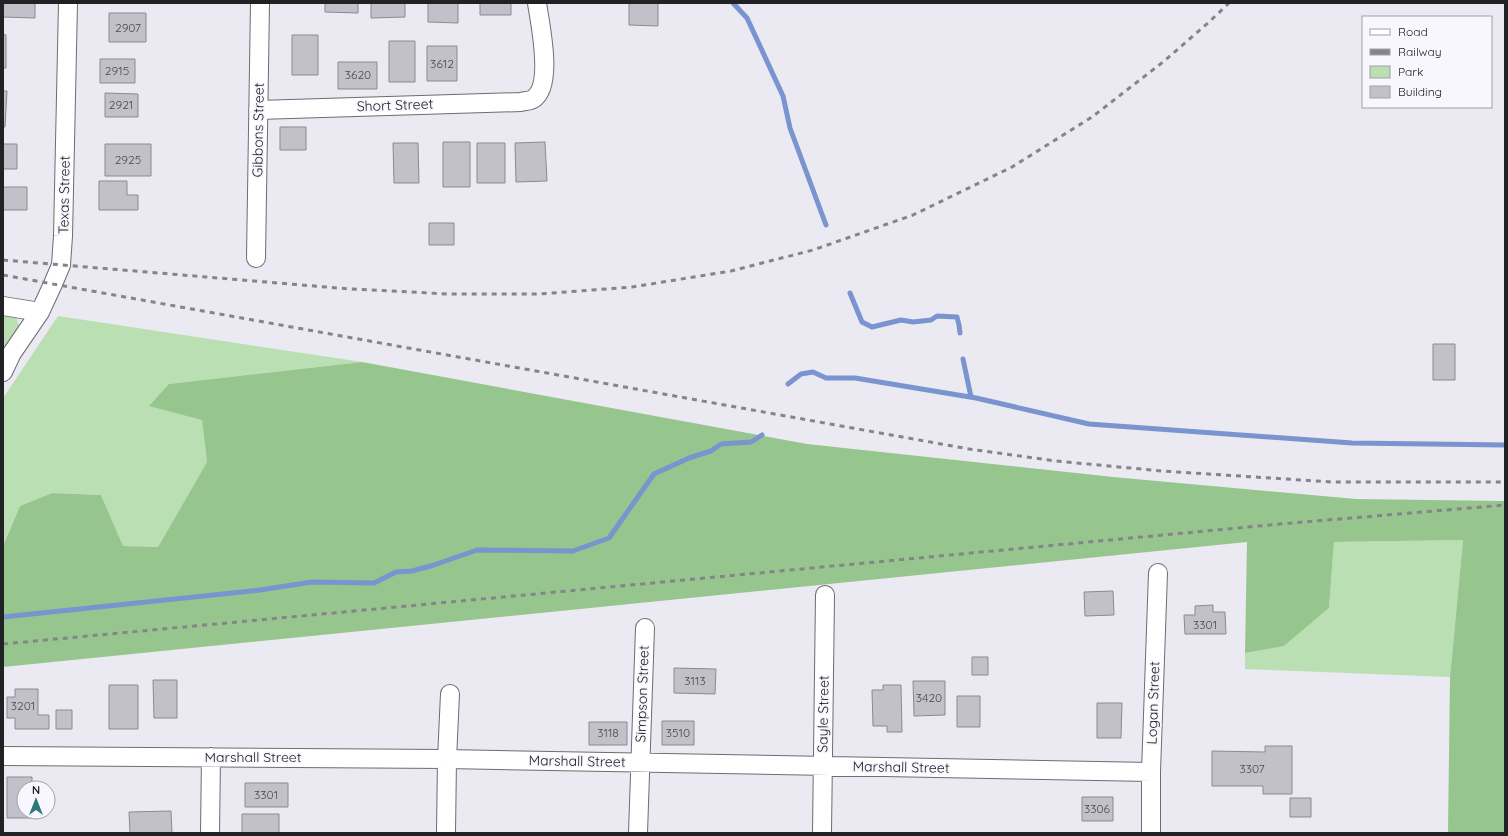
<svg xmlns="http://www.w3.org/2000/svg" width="1508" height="836" viewBox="0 0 1508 836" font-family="Quicksand,sans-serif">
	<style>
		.green { fill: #b9dfb2 }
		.forest { fill: #96c68e }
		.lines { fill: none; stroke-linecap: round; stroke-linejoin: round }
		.stream { stroke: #7994ce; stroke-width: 5 }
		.building { fill: #c2c0c8; stroke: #8c8a91 }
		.minor-casing { stroke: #6d6c72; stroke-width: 20 }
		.minor { stroke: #fff; stroke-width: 18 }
		.rail { stroke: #858489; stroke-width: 3; stroke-dasharray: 5 5; stroke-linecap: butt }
		.labels { text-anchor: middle; stroke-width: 3.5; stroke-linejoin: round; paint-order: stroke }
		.number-label { font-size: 12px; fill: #4a4a4d }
		.street-label { font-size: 14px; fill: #222224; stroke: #f8f6fe }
	</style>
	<rect width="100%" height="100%" fill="#ebe9f1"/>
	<path class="green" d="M 3,315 L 16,317 L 20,328 L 12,336 L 3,352 Z
		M 58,316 L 362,362 L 169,384 L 202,420 L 207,462 L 158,547 L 123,546 L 101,495 L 52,493 L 20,506 L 3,546 L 3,398 Z
		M 1463,540 L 1450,677 L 1245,669 L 1245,653 L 1284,646 L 1329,608 L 1334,542 Z"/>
	<path class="forest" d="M 362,362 L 807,444 L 1113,477 L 1356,499 L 1505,501 L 1505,833 L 1448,833 L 1450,677 L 1463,540 L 1334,542 L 1329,608 L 1284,646 L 1245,653 L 1247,542 L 3,667 L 3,546 L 20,506 L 52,493 L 101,495 L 123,546 L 158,547 L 207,462 L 202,420 L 149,406 L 169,384 Z"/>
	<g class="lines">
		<path class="stream" d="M 733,3 L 747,18 L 783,96 L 790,128 L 826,225
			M 850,293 L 862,322 L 872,327 L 901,320 L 913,322 L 931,320 L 937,316 L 957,317 L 959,325 L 960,333
			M 963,359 L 971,397
			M 788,384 L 801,374 L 813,372 L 826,378 L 855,378 L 976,398 L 1089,424 L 1352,443 L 1505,445
			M 3,617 L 260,590 L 312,582 L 374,583 L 396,572 L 412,571 L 434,565 L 477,550 L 573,551 L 609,538 L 654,474 L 689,458 L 711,451 L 721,444 L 751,442 L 762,435"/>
	</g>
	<path class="building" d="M 3,3 L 35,3 L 35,18 L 3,17 Z
		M 325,3 L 358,3 L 358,13 L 325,12 Z
		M 371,3 L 405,3 L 405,17 L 371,18 Z
		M 428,3 L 458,3 L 458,23 L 428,22 Z
		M 480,3 L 511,3 L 511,15 L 480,15 Z
		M 629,3 L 658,3 L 658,26 L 629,25 Z
		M 109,13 L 146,13 L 146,42 L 109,42 Z
		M 3,34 L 6,35 L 6,68 L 3,68 Z
		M 292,35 L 318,35 L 318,75 L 292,75 Z
		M 389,41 L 415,41 L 415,82 L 389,82 Z
		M 427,46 L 457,46 L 457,81 L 427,81 Z
		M 100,59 L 135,59 L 135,83 L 100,83 Z
		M 338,62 L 377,62 L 377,89 L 338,89 Z
		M 3,91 L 7,91 L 5,127 L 3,127 Z
		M 105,93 L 138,94 L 138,117 L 105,117 Z
		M 280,127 L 306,127 L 306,150 L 280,150 Z
		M 443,142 L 470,142 L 470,187 L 443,187 Z
		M 545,142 L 547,181 L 516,182 L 515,143 Z
		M 393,143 L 418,143 L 419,183 L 394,183 Z
		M 477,143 L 505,143 L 505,183 L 477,183 Z
		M 3,144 L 17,144 L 17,169 L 3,169 Z
		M 105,144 L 151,144 L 151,176 L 105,176 Z
		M 99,181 L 127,181 L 127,195 L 138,195 L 138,210 L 99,210 Z
		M 3,187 L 27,187 L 27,210 L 3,210 Z
		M 429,223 L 454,223 L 454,245 L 429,245 Z
		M 1433,344 L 1455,344 L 1455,380 L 1433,380 Z
		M 1113,591 L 1114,615 L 1085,616 L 1084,592 Z
		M 1213,605 L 1213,612 L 1225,612 L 1226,634 L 1185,634 L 1184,615 L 1195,615 L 1195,606 Z
		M 972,657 L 988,657 L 988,675 L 972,675 Z
		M 674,668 L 716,669 L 715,694 L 674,693 Z
		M 153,680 L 177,680 L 177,718 L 154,718 Z
		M 913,681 L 945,681 L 945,715 L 914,716 Z
		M 109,685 L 138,685 L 138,729 L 109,729 Z
		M 883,685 L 901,685 L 902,732 L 887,732 L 887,726 L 873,726 L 872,690 L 883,690 Z
		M 15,689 L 38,689 L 38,715 L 49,715 L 49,729 L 15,729 L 15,718 L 7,718 L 7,697 L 15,697 Z
		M 957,696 L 980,696 L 980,727 L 957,727 Z
		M 1097,703 L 1122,703 L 1121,738 L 1097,738 Z
		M 56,710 L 72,710 L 72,729 L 56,729 Z
		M 662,721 L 694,721 L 694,745 L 662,745 Z
		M 589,722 L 627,722 L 627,745 L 589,745 Z
		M 1265,746 L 1292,746 L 1292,794 L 1263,794 L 1263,786 L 1212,786 L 1212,751 L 1265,752 Z
		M 7,777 L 32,777 L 32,788 L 24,788 L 24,812 L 37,812 L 37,818 L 7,818 Z
		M 245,783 L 288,783 L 288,807 L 245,807 Z
		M 1082,797 L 1113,797 L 1113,821 L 1082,821 Z
		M 1290,798 L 1311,798 L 1311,817 L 1290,817 Z
		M 171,811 L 172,833 L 130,833 L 129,812 Z
		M 242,814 L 279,814 L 279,833 L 242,833 Z"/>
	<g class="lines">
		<defs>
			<path id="minor" d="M 258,110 L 521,102 C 524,101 530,101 533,99 C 554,86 540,24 537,3
				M 256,258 L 260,3
				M 3,306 L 40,312
				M 3,372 L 12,353 L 40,312 L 53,284 L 61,265 L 63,236 L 68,3
				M 3,756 L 447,759 L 1151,772
				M 210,833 L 211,757
				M 446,833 L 447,759 L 450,694
				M 638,833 L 645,628
				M 822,833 L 825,595
				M 1151,833 L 1151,772 L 1158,573"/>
		</defs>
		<use href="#minor" class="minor-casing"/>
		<use href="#minor" class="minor"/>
		<path class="rail" d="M 3,260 L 350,289 L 449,294 L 539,294 L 632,287 L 731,271 L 813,250 L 913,215 L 1012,167 L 1092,117 L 1163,62 L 1208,23 L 1229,3
			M 3,275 L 969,449 L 1056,461 L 1162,471 L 1332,482 L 1505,482
			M 3,644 L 1280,524 L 1505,505"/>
	</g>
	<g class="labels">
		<g class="number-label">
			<text x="128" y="32">2907</text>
			<text x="442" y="68">3612</text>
			<text x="117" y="75">2915</text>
			<text x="358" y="79">3620</text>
			<text x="121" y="109">2921</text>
			<text x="128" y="164">2925</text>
			<text x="1205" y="629">3301</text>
			<text x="695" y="685">3113</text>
			<text x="929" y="702">3420</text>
			<text x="23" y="710">3201</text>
			<text x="608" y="737">3118</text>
			<text x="678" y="737">3510</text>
			<text x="1252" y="773">3307</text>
			<text x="266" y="799">3301</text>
			<text x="1097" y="813">3306</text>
		</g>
		<g class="street-label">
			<text transform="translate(395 105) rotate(-2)" y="5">Short Street</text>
			<text transform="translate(258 130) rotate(-89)" y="5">Gibbons Street</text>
			<text transform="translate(64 195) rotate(-89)" y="5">Texas Street</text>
			<text transform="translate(642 694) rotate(-88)" y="5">Simpson Street</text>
			<text transform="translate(1153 703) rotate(-88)" y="5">Logan Street</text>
			<text transform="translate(823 714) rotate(-89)" y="5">Sayle Street</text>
			<text x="253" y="762">Marshall Street</text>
			<text transform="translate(577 761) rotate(1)" y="5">Marshall Street</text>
			<text transform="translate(901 767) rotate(1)" y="5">Marshall Street</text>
		</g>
	</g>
	<rect width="1508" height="836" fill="none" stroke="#222224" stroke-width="8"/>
	<rect x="1362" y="16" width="130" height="92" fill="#f8f6fe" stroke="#a2a1a7"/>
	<rect x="1370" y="29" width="20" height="6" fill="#ffffff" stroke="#a2a1a7"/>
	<text x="1398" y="36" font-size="12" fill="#222224">Road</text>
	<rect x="1370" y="49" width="20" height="6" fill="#858489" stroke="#a2a1a7"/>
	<text x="1398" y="56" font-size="12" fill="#222224">Railway</text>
	<rect x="1370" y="66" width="20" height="12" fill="#b9dfb2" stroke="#a2a1a7"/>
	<text x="1398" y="76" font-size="12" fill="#222224">Park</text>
	<rect x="1370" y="86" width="20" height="12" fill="#c2c0c8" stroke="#a2a1a7"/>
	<text x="1398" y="96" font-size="12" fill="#222224">Building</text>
	<g transform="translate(36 800)"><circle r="19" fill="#f8f6fe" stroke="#a2a1a7"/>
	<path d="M0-3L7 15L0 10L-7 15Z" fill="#2f7878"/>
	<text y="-6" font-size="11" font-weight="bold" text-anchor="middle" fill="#222224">N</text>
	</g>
</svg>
